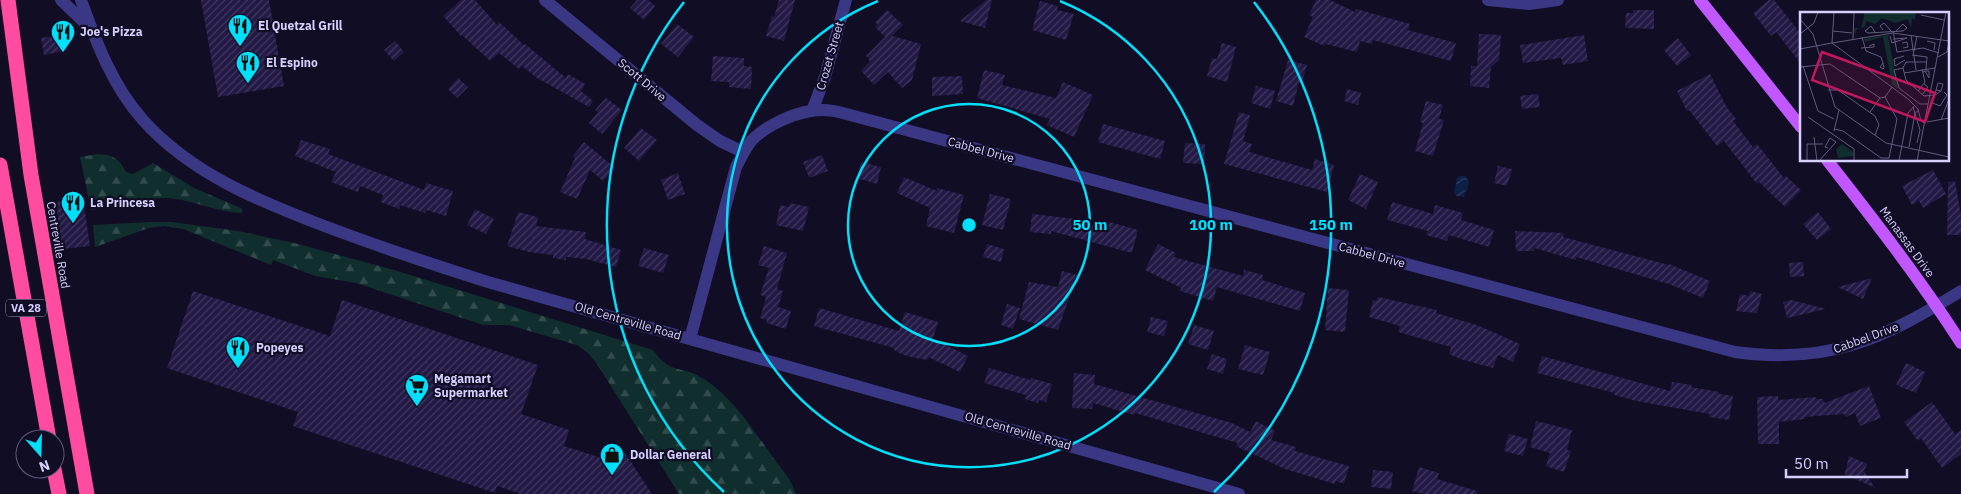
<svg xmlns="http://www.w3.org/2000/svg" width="1961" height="494" viewBox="0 0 1961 494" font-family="'IBM Plex Sans',sans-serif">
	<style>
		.forest { fill: url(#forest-firs) }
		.water { fill: url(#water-waves) }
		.building { fill: url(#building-hatch) }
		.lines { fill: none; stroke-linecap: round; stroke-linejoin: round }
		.minor { stroke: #3a3784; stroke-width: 12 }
		.major { stroke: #c157ff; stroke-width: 12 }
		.highway { stroke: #ff4ba0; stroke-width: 15 }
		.ring { fill: none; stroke: #00e0fb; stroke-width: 2.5 }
		.labels { text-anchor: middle; stroke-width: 4.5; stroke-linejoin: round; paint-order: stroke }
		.shield { fill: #110d24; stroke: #9b96bd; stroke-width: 1 }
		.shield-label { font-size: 11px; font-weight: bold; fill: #d6d0ff }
		.poi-label { font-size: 12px; font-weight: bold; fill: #d6d0ff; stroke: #110d24; text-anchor: start }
		.street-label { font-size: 12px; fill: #d6d0ff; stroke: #110d24 }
		.inset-road { fill: none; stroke: #605b7c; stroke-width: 1 }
		.view { fill: #c2185b; fill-opacity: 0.15; stroke: #c2185b; stroke-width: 2.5 }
		.inset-edge { fill: none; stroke: #d6d0ff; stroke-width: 2.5 }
		.centre { fill: #00e0fb; stroke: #110d24; stroke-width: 2.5 }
		.ring-label { font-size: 15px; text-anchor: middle; font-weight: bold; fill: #00e0fb; stroke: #110d24; stroke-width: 4.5; stroke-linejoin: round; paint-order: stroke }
	</style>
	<defs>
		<pattern id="forest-firs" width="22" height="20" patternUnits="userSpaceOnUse" patternTransform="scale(1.25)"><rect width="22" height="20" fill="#102e2d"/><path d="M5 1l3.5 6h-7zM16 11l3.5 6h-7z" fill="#324b4c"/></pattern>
		<pattern id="water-waves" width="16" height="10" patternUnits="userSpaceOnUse" patternTransform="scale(1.25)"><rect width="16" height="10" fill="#0a2046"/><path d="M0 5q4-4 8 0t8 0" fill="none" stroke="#2d3f62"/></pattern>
		<pattern id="building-hatch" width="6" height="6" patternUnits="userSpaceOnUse" patternTransform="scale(1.25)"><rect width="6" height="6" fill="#221945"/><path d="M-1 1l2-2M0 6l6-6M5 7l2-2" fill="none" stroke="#413961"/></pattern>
	</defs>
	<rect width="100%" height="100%" fill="#110d24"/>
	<path class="forest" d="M 98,154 C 113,155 119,158 126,172 L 133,174 L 153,163 L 194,188 L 241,208 L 243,211 L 241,213 C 216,212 193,200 168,198 C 143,197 116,207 91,210 L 80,157 Z
		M 152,222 L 171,222 L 238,231 L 294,243 L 394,270 L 653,350 C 670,375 682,365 704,379 C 733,398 752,428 772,456 C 783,472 789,475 796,494 L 679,494 L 597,364 L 589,354 L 577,345 L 509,325 L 483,325 L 356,283 L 315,276 L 273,260 L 271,265 L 183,229 L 164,226 L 149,228 L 95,247 L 93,225 Z"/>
	<path class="water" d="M 1460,176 L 1465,176 L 1469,182 L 1467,190 L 1464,193 L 1465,197 L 1457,196 L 1454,193 L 1457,178 Z"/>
	<path class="building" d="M 201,0 L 269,0 L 284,86 L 218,97 Z
		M 461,0 L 475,0 L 497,25 L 499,22 L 524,45 L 525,44 L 566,78 L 568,74 L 585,84 L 581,91 L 593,101 L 589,107 L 537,78 L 522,66 L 519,69 L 499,53 L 490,61 L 462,35 L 461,36 L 443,16 Z
		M 637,0 L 648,0 L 655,6 L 644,20 L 630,8 Z
		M 779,0 L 795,0 L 784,41 L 766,36 L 772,16 L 774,17 Z
		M 986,0 L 992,0 L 985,28 L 960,21 Z
		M 1316,0 L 1330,0 L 1355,12 L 1356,9 L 1410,24 L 1408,30 L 1456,43 L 1451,61 L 1373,40 L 1372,44 L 1360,41 L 1357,52 L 1326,44 L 1324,46 L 1304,37 L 1313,17 L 1309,15 Z
		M 1769,0 L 1774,0 L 1801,34 L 1801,64 L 1776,32 L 1771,36 L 1753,13 Z
		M 1040,1 L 1058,6 L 1057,10 L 1074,14 L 1066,40 L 1032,30 Z
		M 887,10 L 903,25 L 892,36 L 921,44 L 912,80 L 902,88 L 888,72 L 874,85 L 861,71 L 870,61 L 866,56 L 885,37 L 875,27 L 878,25 L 875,22 Z
		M 1633,10 L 1654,10 L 1654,29 L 1625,28 L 1626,13 L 1633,13 Z
		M 677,24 L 694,37 L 678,57 L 661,44 Z
		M 65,34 L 68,50 L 44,55 L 41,38 Z
		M 1479,34 L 1501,35 L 1499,60 L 1491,67 L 1489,88 L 1470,86 L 1471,66 L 1477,66 Z
		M 1584,35 L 1588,61 L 1563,65 L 1561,58 L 1523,63 L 1520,45 Z
		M 1678,38 L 1691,55 L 1677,66 L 1664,50 Z
		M 395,41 L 404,52 L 394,61 L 384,50 Z
		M 1222,43 L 1236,47 L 1227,82 L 1207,76 L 1212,58 L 1217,59 Z
		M 713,56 L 744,58 L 744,66 L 752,67 L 751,89 L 729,87 L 729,82 L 711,81 Z
		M 1288,60 L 1307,65 L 1302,82 L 1299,82 L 1293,106 L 1276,101 Z
		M 984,70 L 1005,75 L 1002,85 L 1056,98 L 1063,82 L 1093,95 L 1074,137 L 1047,125 L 1050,119 L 977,98 Z
		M 1710,74 L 1726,106 L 1736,119 L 1733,121 L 1753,147 L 1757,144 L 1784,178 L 1786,176 L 1801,190 L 1785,207 L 1759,182 L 1757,184 L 1724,141 L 1717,146 L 1689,110 L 1687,111 L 1677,91 Z
		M 962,76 L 963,94 L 932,96 L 932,77 Z
		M 458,78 L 468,87 L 457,98 L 448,89 Z
		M 1256,86 L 1275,91 L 1270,109 L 1251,103 Z
		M 1347,89 L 1361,93 L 1358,105 L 1344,101 Z
		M 1538,94 L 1540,107 L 1522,109 L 1520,96 Z
		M 606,98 L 622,110 L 602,134 L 589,123 L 598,112 L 595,110 Z
		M 1426,101 L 1443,105 L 1439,119 L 1444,120 L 1433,156 L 1415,151 L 1423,123 L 1420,122 Z
		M 1239,112 L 1250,115 L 1243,141 L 1252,144 L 1249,152 L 1312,170 L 1315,159 L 1334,165 L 1327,192 L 1224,164 Z
		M 1103,124 L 1165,141 L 1160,159 L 1098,142 Z
		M 641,128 L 657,140 L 639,161 L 624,148 Z
		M 301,140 L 330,149 L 328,154 L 424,190 L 426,183 L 453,191 L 446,216 L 426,210 L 425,213 L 400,205 L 399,209 L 381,202 L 383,195 L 360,186 L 358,192 L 331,182 L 336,172 L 295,156 Z
		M 584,142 L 615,168 L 603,181 L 590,170 L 577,199 L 560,192 L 575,158 L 573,156 Z
		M 1185,143 L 1205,144 L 1204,164 L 1183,163 Z
		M 822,155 L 828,171 L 809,178 L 803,162 Z
		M 861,162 L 881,167 L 877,184 L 857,178 Z
		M 1498,166 L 1512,169 L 1507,186 L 1494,183 Z
		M 1933,170 L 1946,194 L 1923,208 L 1919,201 L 1912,205 L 1902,186 Z
		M 678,173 L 685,194 L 668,200 L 661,180 Z
		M 1360,174 L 1378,182 L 1366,209 L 1348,200 Z
		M 904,177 L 937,191 L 937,188 L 964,195 L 954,233 L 926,226 L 930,208 L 897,193 Z
		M 1955,181 L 1961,216 L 1961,235 L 1947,235 L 1948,182 Z
		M 990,194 L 1011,199 L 1003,230 L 982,225 Z
		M 83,198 L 90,246 L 62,249 L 56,202 Z
		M 1392,202 L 1433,214 L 1435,205 L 1463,213 L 1461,220 L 1494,230 L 1489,247 L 1449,235 L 1447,241 L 1426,235 L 1428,231 L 1387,220 Z
		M 790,203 L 809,207 L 803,231 L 776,225 L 780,205 L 789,207 Z
		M 475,209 L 494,219 L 486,234 L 467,225 Z
		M 518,212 L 538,217 L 536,226 L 586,232 L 585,239 L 621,250 L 616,267 L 586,259 L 566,257 L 566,260 L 553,258 L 553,255 L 529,252 L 507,246 Z
		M 1818,212 L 1831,229 L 1817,240 L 1803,224 Z
		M 1032,214 L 1076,219 L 1108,228 L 1110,222 L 1138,230 L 1132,253 L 1051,231 L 1051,234 L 1030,232 Z
		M 1515,231 L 1564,233 L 1563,237 L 1669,265 L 1669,264 L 1710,281 L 1703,298 L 1669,284 L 1576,257 L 1576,260 L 1534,248 L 1534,251 L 1516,251 Z
		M 987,244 L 1004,249 L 1001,262 L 983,257 Z
		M 1158,244 L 1176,253 L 1174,257 L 1243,276 L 1244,270 L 1263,275 L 1262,280 L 1305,293 L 1300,311 L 1217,287 L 1213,301 L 1180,291 L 1181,288 L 1145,270 Z
		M 764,246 L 787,253 L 777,289 L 783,291 L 778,307 L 791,311 L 786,329 L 766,323 L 767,320 L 760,318 L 766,297 L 760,295 L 769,268 L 758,265 Z
		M 644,248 L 669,255 L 663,273 L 638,266 Z
		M 1803,262 L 1804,276 L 1790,277 L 1789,263 Z
		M 1062,271 L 1077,275 L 1058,330 L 1019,319 L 1029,282 L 1058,287 Z
		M 1872,278 L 1863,299 L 1838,287 Z
		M 1328,288 L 1349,290 L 1345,332 L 1325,330 Z
		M 193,291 L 330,336 L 342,300 L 538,365 L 521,414 L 569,430 L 564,446 L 608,460 L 623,450 L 652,494 L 521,494 L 497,486 L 495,493 L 293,426 L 298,412 L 167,368 Z
		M 1750,291 L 1762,294 L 1757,313 L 1736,311 L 1740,294 L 1749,296 Z
		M 1378,297 L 1437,310 L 1436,313 L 1477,325 L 1520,344 L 1513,362 L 1498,355 L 1493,368 L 1460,359 L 1449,354 L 1451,347 L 1398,332 L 1400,326 L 1369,317 L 1373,300 L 1376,301 Z
		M 1791,300 L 1803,303 L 1826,309 L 1787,318 L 1783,302 Z
		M 1007,304 L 1020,308 L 1013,329 L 1001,325 Z
		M 819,308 L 899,331 L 905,312 L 938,322 L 933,339 L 968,356 L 960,372 L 928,357 L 927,360 L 916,358 L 904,355 L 894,350 L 894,348 L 814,326 Z
		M 1151,317 L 1168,321 L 1164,336 L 1147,332 Z
		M 1194,325 L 1214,331 L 1208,350 L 1188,344 Z
		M 1245,345 L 1270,352 L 1263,375 L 1238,369 Z
		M 1212,354 L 1227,359 L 1223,374 L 1207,369 Z
		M 1542,356 L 1670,391 L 1672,382 L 1692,385 L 1691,387 L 1719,392 L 1719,394 L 1733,396 L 1729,420 L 1709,417 L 1710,414 L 1636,401 L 1614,395 L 1615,393 L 1537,373 Z
		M 1906,363 L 1925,372 L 1916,393 L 1896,385 Z
		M 989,368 L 1031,380 L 1031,378 L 1052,384 L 1046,402 L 1039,400 L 1038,403 L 1025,399 L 1026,395 L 984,383 Z
		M 1074,373 L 1095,375 L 1094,384 L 1232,423 L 1250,432 L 1256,421 L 1275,431 L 1271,440 L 1296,447 L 1295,451 L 1349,466 L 1344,484 L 1336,481 L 1335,484 L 1285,469 L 1236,446 L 1238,443 L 1135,413 L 1134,415 L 1093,403 L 1092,409 L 1072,408 Z
		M 1869,386 L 1881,418 L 1860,426 L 1855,413 L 1846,417 L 1844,414 L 1804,417 L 1804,419 L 1779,422 L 1779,444 L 1758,444 L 1757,397 L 1778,396 L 1778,400 L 1815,397 L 1816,399 L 1823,399 L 1824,403 Z
		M 1932,402 L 1955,434 L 1961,430 L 1961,454 L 1942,468 L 1921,438 L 1918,441 L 1904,422 Z
		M 1536,421 L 1572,430 L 1567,450 L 1571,451 L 1564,472 L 1546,466 L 1550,453 L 1530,447 Z
		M 1509,434 L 1528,439 L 1523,456 L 1504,451 Z
		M 1849,456 L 1867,464 L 1864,471 L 1875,488 L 1851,477 L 1844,477 Z
		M 1419,467 L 1439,473 L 1437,479 L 1477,491 L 1477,494 L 1424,494 L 1412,491 Z
		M 1373,470 L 1393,472 L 1391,489 L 1371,487 Z"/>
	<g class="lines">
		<path class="minor" d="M 61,0 L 88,26
			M 81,0 C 96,42 113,87 143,120 C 191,174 261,202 327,227 C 380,247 434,265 488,282 L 1239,494
			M 545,0 L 697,125 L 720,141 L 743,152
			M 1488,0 L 1529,4 L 1558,0
			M 812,111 L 825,77 L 846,0
			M 690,339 L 736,167 C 741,158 745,148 752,140 C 766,126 791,114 811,111 C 826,108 840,112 854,116 L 1735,352 C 1829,365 1883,339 1961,291"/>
		<path class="major" d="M 1700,0 L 1801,127
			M 1827,160 C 1874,220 1920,279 1961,343"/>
		<path class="highway" d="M 8,0 L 31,175 L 87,494
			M 0,165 L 49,439
			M 54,469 L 59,494"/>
	</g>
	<g class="ring">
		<circle cx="969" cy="225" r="121"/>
		<path d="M1060 1A242 242 0 1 1 878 1"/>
		<path d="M724 492A362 362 0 0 1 684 2M1254 2A362 362 0 0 1 1214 492"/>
	</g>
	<defs>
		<symbol id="restaurant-pin" viewBox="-11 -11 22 30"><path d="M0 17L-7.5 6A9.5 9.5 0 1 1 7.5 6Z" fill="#00e0fb" stroke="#110d24"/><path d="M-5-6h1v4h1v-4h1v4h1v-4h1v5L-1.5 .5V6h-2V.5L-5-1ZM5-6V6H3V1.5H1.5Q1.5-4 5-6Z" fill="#111"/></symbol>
		<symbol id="supermarket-pin" viewBox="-11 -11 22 30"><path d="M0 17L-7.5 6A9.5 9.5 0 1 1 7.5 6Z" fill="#00e0fb" stroke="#110d24"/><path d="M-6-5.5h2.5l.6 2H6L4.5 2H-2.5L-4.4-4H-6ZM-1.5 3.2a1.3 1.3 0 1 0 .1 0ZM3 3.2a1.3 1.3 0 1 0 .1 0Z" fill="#111"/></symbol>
		<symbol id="shop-pin" viewBox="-11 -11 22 30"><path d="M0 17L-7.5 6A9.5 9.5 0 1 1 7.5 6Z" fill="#00e0fb" stroke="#110d24"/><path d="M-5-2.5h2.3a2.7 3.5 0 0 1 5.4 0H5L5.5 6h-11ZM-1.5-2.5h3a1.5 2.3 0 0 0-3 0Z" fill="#111"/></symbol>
	</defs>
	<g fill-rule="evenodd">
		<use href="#restaurant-pin" x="226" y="12" width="28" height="38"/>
		<use href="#restaurant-pin" x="49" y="18" width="28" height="38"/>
		<use href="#restaurant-pin" x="234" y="49" width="28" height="38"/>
		<use href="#restaurant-pin" x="59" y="189" width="28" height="38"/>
		<use href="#restaurant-pin" x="224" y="334" width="28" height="38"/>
		<use href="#supermarket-pin" x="403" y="372" width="28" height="38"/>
		<use href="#shop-pin" x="598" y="441" width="28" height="38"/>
	</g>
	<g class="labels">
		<rect class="shield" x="6" y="299.5" width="40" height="17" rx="4"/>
		<g class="shield-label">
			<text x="26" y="312">VA 28</text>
		</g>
		<g class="poi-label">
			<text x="258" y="30">El Quetzal Grill</text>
			<text x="80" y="36">Joe's Pizza</text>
			<text x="266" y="67">El Espino</text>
			<text x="90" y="207">La Princesa</text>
			<text x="256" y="352">Popeyes</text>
			<text x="434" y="383">Megamart<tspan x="434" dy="14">Supermarket</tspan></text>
			<text x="630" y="459">Dollar General</text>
		</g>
		<g class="street-label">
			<text transform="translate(830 56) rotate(-74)" y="4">Crozet Street</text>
			<text transform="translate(642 80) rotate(40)" y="4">Scott Drive</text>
			<text transform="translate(981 150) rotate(15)" y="4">Cabbel Drive</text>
			<text transform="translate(1907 242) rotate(54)" y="4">Manassas Drive</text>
			<text transform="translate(58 245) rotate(80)" y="4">Centreville Road</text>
			<text transform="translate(1372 255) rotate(15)" y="4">Cabbel Drive</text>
			<text transform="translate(628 321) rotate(16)" y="4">Old Centreville Road</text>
			<text transform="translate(1866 338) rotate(-20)" y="4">Cabbel Drive</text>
			<text transform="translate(1018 431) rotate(16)" y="4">Old Centreville Road</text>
		</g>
	</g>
	<g transform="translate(1800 12)">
		<rect width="149" height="149" fill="#110d24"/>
		<path d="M 64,4 L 112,6 L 111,17 L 108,7 L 95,11 L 82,6 L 75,12 L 66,9 L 65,15 L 57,17 L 55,23 L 54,16 L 61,16 ZM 88,23 L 98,77 L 124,95 L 92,73 L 83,25 L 65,30 L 64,27 ZM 42,132 L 53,140 L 53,144 L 38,146 L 36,137 Z" fill="#102e2d"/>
		<path d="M 64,0 L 116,0 L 115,7 L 93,5 L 64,9 Z" fill="#102e2d"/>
		<path class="inset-road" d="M 121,3 L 144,8M 0,7 L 13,22 L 35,95 L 86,131 L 149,145M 83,18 L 80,14 L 84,11 L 91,19M 33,19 L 52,21M 93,19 L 97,40 L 123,36 L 139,41M 75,20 L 71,14 L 65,19 L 68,21 L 103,19 L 107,16 L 103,12 L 96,19M 0,22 L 14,11 L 18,0M 111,23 L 116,58M 90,24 L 92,31 L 107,26 L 93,27M 62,25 L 66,39 L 81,45 L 83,51M 53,27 L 54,0M 127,29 L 135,31 L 134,38M 32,31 L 108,87 L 118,97 L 121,109 L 124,111M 32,31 L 93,21 L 149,29M 102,31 L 107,30 L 108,35 L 103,36M 16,34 L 32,31 L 34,0M 61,36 L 74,35 L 74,32 L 69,34M 0,37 L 16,34M 114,39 L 117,24M 112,43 L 127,45 L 126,57M 104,44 L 94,47 L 95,54 L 105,48M 138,45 L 147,40 L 149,29M 126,50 L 106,50 L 103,56 L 106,68 L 124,84 L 135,83 L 141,79 L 136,78 L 135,83M 83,51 L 84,56 L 83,57 L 80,55 ZM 3,54 L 18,99 L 34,107M 0,55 L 30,52 L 80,86 L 85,85 L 92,75M 103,56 L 94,58 L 99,76 L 120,92 L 128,92M 123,60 L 125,59 L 129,59 L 129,66 L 125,59M 104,61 L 135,56M 28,78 L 38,78 L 75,104 L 79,113 L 75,123M 136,78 L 138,71 L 143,72 L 141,79M 118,79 L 125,70 L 122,57M 122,83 L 128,75 L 124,72M 130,90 L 140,94 L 147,83 L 144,80M 113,95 L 120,118 L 117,131M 70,100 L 80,86M 8,105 L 54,137 L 54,149M 141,108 L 149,87M 127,110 L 149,106M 34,117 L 43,119 L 81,146 L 89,146 L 97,107 L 85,85M 34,119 L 39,98M 14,125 L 17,149M 109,135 L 115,101 L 119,98M 7,149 L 7,132 L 23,132M 19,149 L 36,130 L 30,126 L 25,135 L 28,136M 99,149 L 108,101 L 115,93M 117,149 L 146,0"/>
		<path class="view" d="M 22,40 L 135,81 L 125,110 L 12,68 Z"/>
		<rect width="149" height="149" class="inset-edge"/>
	</g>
	<circle cx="969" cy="225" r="8" class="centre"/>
	<g class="ring-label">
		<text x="1090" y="230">50 m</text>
		<text x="1211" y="230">100 m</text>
		<text x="1331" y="230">150 m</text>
	</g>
	<g transform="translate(40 454) rotate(160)"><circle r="24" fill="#110d24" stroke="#605b7c"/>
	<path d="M0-4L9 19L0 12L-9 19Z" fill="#00e0fb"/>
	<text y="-8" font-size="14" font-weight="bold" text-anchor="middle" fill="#d6d0ff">N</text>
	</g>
	<path d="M1786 469v8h121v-8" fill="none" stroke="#d6d0ff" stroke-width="2.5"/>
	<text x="1794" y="469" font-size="15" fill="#d6d0ff" stroke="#110d24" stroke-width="4" paint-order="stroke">50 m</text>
</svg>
